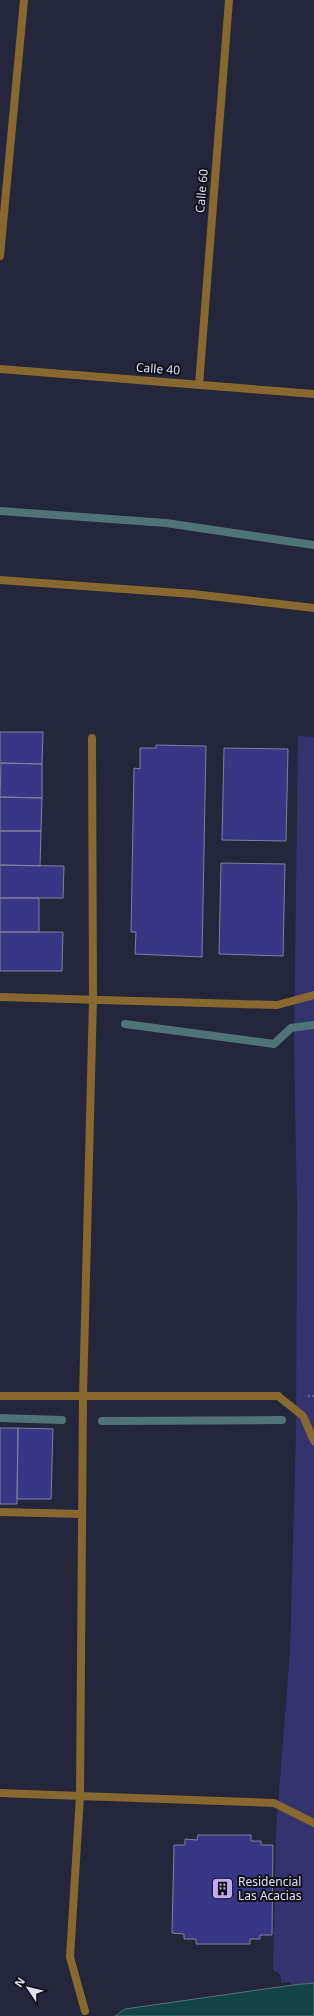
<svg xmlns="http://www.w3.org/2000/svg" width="314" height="2016" viewBox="0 0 314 2016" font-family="'Noto Sans',sans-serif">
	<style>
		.green { fill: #343370 }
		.water { fill: #134445; stroke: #507378 }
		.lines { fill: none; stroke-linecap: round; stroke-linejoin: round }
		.stream { stroke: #507378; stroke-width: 8 }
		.building { fill: #3a3686; stroke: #7e819c }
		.path { stroke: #606276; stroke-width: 2.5; stroke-dasharray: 2 2; stroke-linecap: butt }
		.service { stroke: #87682e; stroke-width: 8 }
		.minor { stroke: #87682e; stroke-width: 8 }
		.labels { text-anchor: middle; stroke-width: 4; stroke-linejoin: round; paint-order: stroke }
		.street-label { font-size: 12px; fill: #dfe0f0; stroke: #0f101a }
		.poi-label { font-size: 12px; fill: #dfe0f0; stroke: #0f101a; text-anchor: start }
	</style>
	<rect width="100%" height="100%" fill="#24263c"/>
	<path class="green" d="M 298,736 L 314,737 L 314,1983 L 293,1985 L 290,1982 L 281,1983 L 281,1975 L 273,1970 L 276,1830 L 290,1652 L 296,1434 L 297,1205 L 294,1050 Z"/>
	<path class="water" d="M 314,1983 L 314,2016 L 115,2016 L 125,2009 L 293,1985 Z"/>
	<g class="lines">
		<path class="stream" d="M 0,511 L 166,523 L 314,545
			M 125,1024 L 274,1044 L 291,1028 L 314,1025
			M 0,1418 L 62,1420
			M 102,1421 L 282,1420"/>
	</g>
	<path class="building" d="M 0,732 L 43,732 L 42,764 L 0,763 Z
		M 156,745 L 206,746 L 202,957 L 135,954 L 136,932 L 131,932 L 134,768 L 140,769 L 140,748 L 156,748 Z
		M 224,748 L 288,749 L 286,841 L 222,840 Z
		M 1,763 L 42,764 L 42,798 L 0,797 Z
		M 0,797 L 42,798 L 41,831 L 0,831 Z
		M 0,831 L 41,831 L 40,866 L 0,865 Z
		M 221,863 L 285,864 L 283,956 L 219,954 Z
		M 0,865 L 64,866 L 63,898 L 0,898 Z
		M 0,898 L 39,898 L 39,932 L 0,932 Z
		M 0,932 L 63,932 L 62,971 L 0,971 Z
		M 0,1428 L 18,1428 L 17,1504 L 0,1504 Z
		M 18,1428 L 53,1429 L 51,1499 L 17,1499 Z
		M 198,1835 L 251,1835 L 251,1841 L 261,1841 L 261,1845 L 273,1845 L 272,1935 L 260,1935 L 260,1939 L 250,1939 L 250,1944 L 196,1944 L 196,1939 L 184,1939 L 184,1934 L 172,1933 L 174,1845 L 185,1845 L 185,1839 L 197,1840 Z"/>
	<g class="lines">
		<path class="path" d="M 308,1396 L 314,1396"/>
		<path class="service" d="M 278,1396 L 303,1416 L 314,1441
			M 0,1512 L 82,1514
			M 85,2011 L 70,1957 L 80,1796 L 274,1803 L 314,1823"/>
		<path class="minor" d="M 0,256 L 24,0
			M 0,369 L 314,394
			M 199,385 L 229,0
			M 0,580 L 193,594 L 314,608
			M 0,997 L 277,1005 L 314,995
			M 0,1396 L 278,1396
			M 0,1793 L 80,1796 L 83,1397 L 93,999 L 92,738"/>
	</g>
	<defs>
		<symbol id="building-square" viewBox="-11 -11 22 22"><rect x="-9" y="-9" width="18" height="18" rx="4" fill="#bcaaf6" stroke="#0f101a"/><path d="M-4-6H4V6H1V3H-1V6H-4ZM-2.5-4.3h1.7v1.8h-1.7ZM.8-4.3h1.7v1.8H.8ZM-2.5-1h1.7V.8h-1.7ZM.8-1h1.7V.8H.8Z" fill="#111"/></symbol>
	</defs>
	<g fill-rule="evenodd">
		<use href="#building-square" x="210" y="1876" width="25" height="25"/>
	</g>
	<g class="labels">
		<g class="street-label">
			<text transform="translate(202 191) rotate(-85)" y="4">Calle 60</text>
			<text transform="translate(158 369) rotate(4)" y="4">Calle 40</text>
		</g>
		<g class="poi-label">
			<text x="238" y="1886">Residencial<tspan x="238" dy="14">Las Acacias</tspan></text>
		</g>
	</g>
	<g transform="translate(28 1988) rotate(305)" stroke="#0f101a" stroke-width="3" paint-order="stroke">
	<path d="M0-3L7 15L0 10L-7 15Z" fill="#dfe0f0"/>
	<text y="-6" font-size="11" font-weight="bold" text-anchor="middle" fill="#dfe0f0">N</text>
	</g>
</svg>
